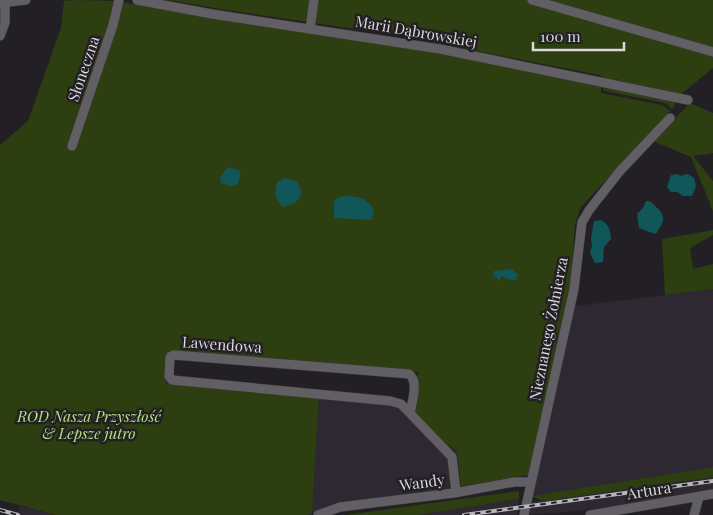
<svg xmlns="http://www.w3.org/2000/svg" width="713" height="515" viewBox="0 0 713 515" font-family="'Playfair Display',serif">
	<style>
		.built { fill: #2d2832 }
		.green { fill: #2d3f11 }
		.water { fill: #115759 }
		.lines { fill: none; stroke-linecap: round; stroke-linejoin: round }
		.minor-casing { stroke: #3e3c3f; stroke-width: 10 }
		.minor { stroke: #625f64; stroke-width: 9 }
		.rail-casing { stroke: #b7b5b8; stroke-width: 4 }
		.rail { stroke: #222024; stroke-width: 2; stroke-dasharray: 5.5; stroke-linecap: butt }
		.labels { text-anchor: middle; stroke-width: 5; stroke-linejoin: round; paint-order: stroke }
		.street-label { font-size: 15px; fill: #dbd9dc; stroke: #222024 }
		.park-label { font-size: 15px; font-style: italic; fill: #b6e37d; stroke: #222024 }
	</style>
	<rect width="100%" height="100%" fill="#222024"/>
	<path class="built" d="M 713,289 L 713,467 L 531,496 L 575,306 Z
		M 319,396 L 391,405 L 399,409 L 457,451 L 461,486 L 312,514 Z
		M 713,477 L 713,493 L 577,511 L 527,515 L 529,502 Z
		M 519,499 L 517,515 L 419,515 Z
		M 20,506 L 56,515 L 12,515 L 0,512 L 0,508 L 18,513 Z"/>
	<path class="green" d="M 75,0 L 116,1 L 216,18 L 427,50 L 601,86 L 601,93 L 662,105 L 670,111 L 580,208 L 575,225 L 570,292 L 528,475 L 461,486 L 457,451 L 437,437 L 414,414 L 418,372 L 168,351 L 166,383 L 319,396 L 312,514 L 307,515 L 56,515 L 0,500 L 0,145 L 28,121 L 61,28 L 64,1 Z
		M 169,0 L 713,0 L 713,68 L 680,95 L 619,82 L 619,80 L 616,79 L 615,81 L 604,79 L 604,77 L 599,75 L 402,36 L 220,9 Z
		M 604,86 L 677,101 L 672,109 L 665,103 L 605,91 L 603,90 Z
		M 690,103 L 713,113 L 713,153 L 693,156 L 713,181 L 713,211 L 691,157 L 653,141 Z
		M 713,230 L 713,235 L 690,248 L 693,269 L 713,264 L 713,289 L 665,295 L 662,239 Z
		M 713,467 L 713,477 L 543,501 L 531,496 Z
		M 519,491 L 519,499 L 419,515 L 346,515 Z"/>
	<path class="water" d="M 228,167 L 238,170 L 241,174 L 237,185 L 230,186 L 221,183 L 220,177 Z
		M 678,174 L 680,176 L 688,174 L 694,178 L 696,186 L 692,196 L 683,196 L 677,192 L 671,192 L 667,187 L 671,175 Z
		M 285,178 L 297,181 L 302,192 C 299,202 292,204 283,207 C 275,198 274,194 277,182 Z
		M 345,196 C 358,196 367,198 374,210 L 372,220 L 334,218 L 334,202 L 338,197 Z
		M 646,201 C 652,201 652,203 656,207 C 667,216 664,224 655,234 L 639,228 L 637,214 L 643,208 Z
		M 601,220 C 609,225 610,229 611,239 L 604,247 L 603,262 L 595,263 L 590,253 L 592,246 L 591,238 L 594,221 Z
		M 514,269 L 515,273 L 519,274 L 516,277 L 517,280 L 506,279 L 503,276 L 500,277 L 500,281 L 493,275 L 494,271 Z"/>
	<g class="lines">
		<defs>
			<path id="minor" d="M 137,0 L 212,14 L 440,49 L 688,100
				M 532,0 L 713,52
				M 0,3 L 26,0
				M 310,29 L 314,0
				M 0,36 L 5,23 L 5,2
				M 72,146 L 113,25 L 119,0
				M 410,413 C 412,402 419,381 409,374 L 174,355 L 171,356 L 170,358 L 169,376 L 172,380 L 390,401 L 401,404 L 452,457 L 456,492
				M 318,515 L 340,507 L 454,493 L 514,482 L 531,482
				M 524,515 L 574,289 L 582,222 L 590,209 L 620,171 L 670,118
				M 590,515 L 713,494
				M 694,515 L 699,497"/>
		</defs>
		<use href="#minor" class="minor-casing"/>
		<use href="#minor" class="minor"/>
		<defs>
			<path id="rail" d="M 0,510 L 18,515
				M 464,515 L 713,481"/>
		</defs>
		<use href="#rail" class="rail-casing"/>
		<use href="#rail" class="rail"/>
	</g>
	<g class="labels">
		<g class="street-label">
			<text transform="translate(416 32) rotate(10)" y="5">Marii Dąbrowskiej</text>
			<text transform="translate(84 69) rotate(-71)" y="5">Słoneczna</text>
			<text transform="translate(549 329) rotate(-79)" y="5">Nieznanego Żołnierza</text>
			<text transform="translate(222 345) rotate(4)" y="5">Lawendowa</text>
			<text transform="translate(422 483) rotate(-8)" y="5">Wandy</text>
			<text transform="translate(649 491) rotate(-9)" y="5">Artura</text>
		</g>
		<g class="park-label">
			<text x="89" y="422">ROD Nasza Przyszłość<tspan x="89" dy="17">&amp; Lepsze jutro</tspan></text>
		</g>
	</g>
	<path d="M533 42v8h91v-8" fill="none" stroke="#dbd9dc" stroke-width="2.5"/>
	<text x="540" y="42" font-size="15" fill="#dbd9dc" stroke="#222024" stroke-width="4" paint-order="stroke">100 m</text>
</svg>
